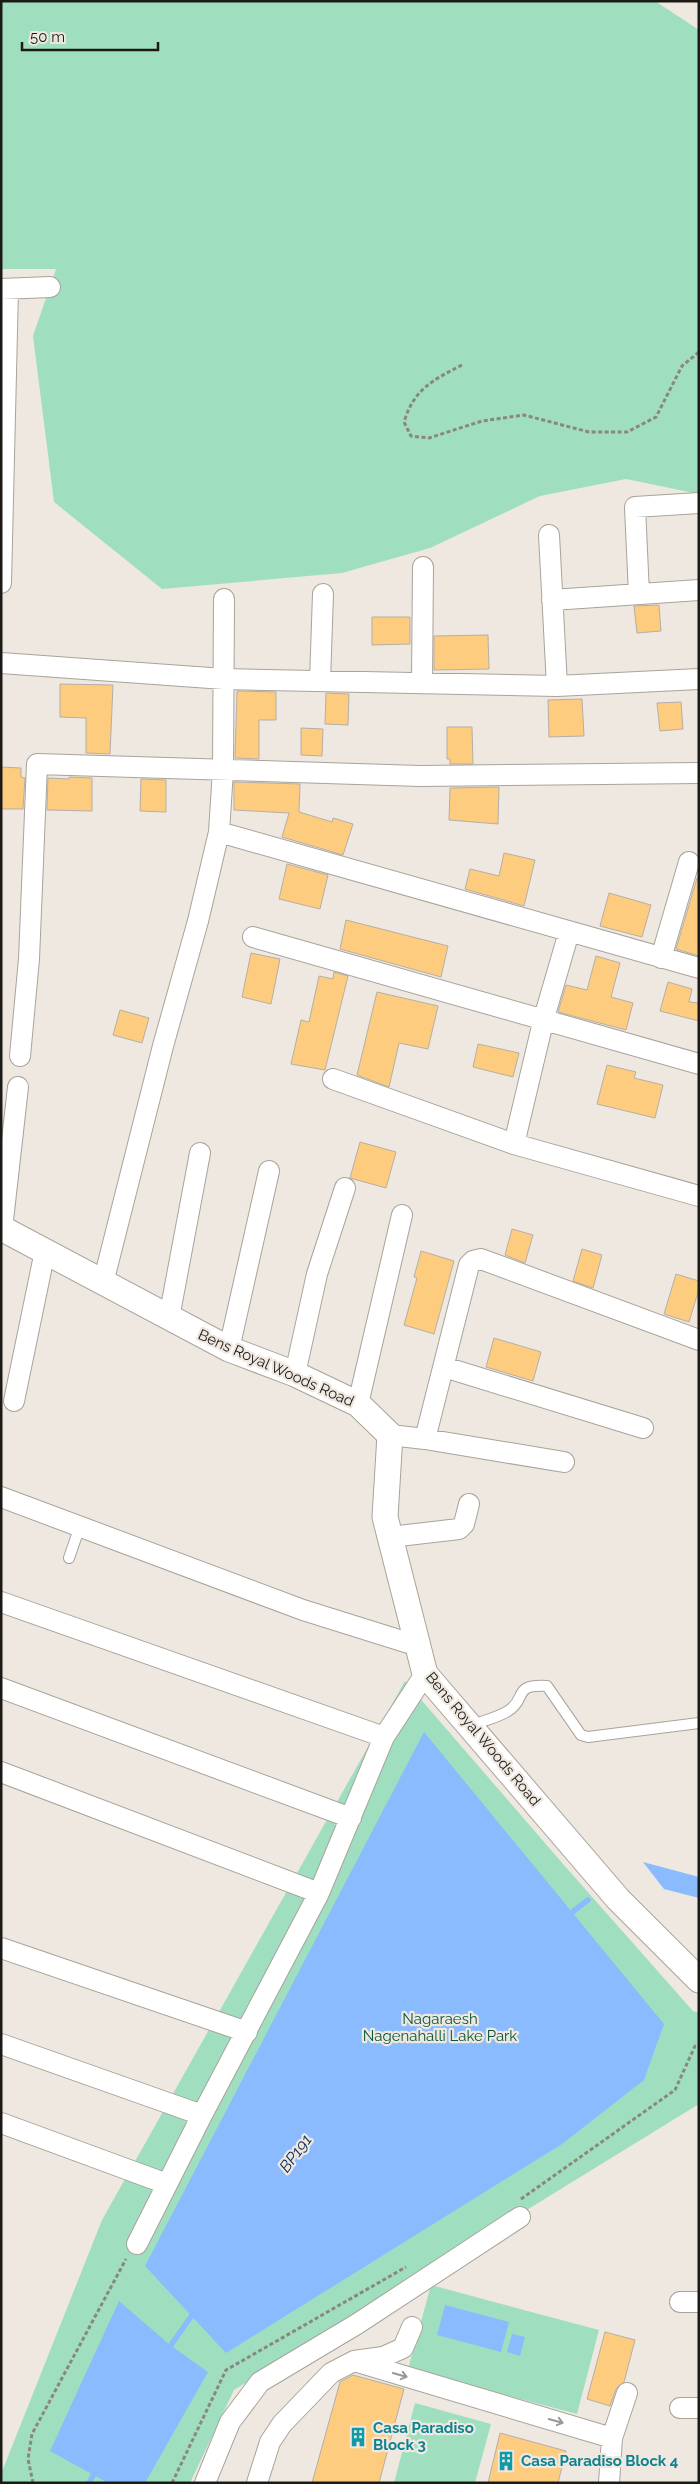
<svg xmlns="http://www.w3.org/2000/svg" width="700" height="2484" viewBox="0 0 700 2484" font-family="Raleway,sans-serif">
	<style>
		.green { fill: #9fdfc0 }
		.water { fill: #89bbfe }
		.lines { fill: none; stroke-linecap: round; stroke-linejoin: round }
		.stream { stroke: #89bbfe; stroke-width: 5.5 }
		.building { fill: #fecc7f; stroke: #b4afa7 }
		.service-casing { stroke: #a8a39b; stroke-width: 12 }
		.minor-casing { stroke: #a8a39b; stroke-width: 22 }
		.tertiary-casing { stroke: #a8a39b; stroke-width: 27 }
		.path { stroke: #8a8680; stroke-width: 3; stroke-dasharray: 4 2.5; stroke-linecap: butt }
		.service { stroke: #fff; stroke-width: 10 }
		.minor { stroke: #fff; stroke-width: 20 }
		.tertiary { stroke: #fff; stroke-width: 25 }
		.oneway { stroke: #999897 }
		.labels { text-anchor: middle; stroke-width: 4.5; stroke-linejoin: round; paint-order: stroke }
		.street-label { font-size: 15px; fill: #1c1a17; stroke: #efe8e0 }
		.park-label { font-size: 15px; fill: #07573b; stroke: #efe8e0 }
		.culture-label { font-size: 15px; font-weight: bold; fill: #0d838f; stroke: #efe8e0; text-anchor: start }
		.water-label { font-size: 16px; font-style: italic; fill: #0e2f59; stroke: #efe8e0 }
	</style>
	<rect width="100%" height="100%" fill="#efe8e0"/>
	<path class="green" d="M 1,1 L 655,1 L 699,30 L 699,494 L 626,479 L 540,496 L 430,548 L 342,573 L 162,589 L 54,502 L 33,336 L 56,269 L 1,269 Z
		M 405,1681 L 563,1864 L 693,2011 L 699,2013 L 699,2104 L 234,2390 L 190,2483 L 1,2483 L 1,2474 L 102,2220 Z
		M 431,2285 L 599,2330 L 577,2414 L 408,2369 Z
		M 415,2403 L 491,2424 L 475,2483 L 394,2483 Z"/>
	<path class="water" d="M 424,1732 L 664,2024 L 644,2080 L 562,2144 L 226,2353 L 145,2266 Z
		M 643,1862 L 699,1877 L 699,1898 L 664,1889 Z
		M 119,2301 L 170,2345 L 208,2372 L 145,2483 L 108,2483 L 50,2451 Z
		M 445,2305 L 509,2322 L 501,2352 L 437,2335 Z
		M 512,2334 L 525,2337 L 520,2356 L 507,2352 Z"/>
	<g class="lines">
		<path class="stream" d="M 567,1916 L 588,1900
			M 166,2352 L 195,2311
			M 89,2483 L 96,2470"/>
	</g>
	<path class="building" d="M 659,605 L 661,631 L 637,633 L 634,606 Z
		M 372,617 L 410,617 L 410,644 L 372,645 Z
		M 488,635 L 489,669 L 434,670 L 434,636 Z
		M 60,684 L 113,685 L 110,754 L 86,753 L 86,718 L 60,717 Z
		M 237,691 L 276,692 L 276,720 L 259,720 L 259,759 L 235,758 Z
		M 326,693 L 349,694 L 348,725 L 325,724 Z
		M 582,699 L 584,736 L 549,737 L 548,700 Z
		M 681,702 L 683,729 L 660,731 L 657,703 Z
		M 447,727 L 472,727 L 473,764 L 450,764 L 450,759 L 447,759 Z
		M 301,728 L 323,729 L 322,756 L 301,755 Z
		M 1,767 L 21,768 L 21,777 L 25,778 L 23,809 L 1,809 Z
		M 69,777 L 92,778 L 92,811 L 47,810 L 48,778 L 69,779 Z
		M 141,779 L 166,780 L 166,812 L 140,811 Z
		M 234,782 L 300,784 L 299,812 L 332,822 L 333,818 L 353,824 L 343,855 L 282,837 L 289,813 L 234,810 Z
		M 499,787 L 498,824 L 449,820 L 450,788 Z
		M 504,853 L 535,860 L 524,906 L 465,889 L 470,869 L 499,876 Z
		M 287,864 L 328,875 L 320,909 L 279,899 Z
		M 697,878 L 699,878 L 699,956 L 676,949 Z
		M 609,893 L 651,905 L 642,937 L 600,926 Z
		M 346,920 L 448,946 L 441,977 L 340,949 Z
		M 251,953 L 280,959 L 271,1004 L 242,997 Z
		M 596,956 L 620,963 L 611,997 L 633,1003 L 626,1030 L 558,1012 L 566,985 L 587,990 Z
		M 334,972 L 348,976 L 325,1070 L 291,1064 L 301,1020 L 309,1022 L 319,976 L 333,979 Z
		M 668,982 L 692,989 L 689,1002 L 699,1003 L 699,1021 L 660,1011 Z
		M 377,992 L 438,1006 L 428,1049 L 399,1043 L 389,1087 L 357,1075 Z
		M 120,1010 L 149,1018 L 142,1043 L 113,1035 Z
		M 478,1044 L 519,1053 L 513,1077 L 473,1067 Z
		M 607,1065 L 636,1072 L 634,1078 L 663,1085 L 655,1118 L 597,1104 Z
		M 360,1142 L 396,1152 L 386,1188 L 350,1178 Z
		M 512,1229 L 533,1235 L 525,1263 L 505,1255 Z
		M 582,1249 L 602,1255 L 593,1288 L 573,1281 Z
		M 421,1251 L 454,1261 L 434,1334 L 404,1325 L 417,1278 L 414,1277 Z
		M 676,1274 L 699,1281 L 699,1289 L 689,1322 L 664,1314 Z
		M 494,1338 L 541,1352 L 533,1381 L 486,1367 Z
		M 605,2332 L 635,2340 L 624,2382 L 616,2389 L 610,2406 L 587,2399 Z
		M 353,2375 L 404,2389 L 379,2483 L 312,2483 L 340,2382 Z
		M 500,2433 L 566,2451 L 558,2483 L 488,2483 Z"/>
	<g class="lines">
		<defs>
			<path id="service" d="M 69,1558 L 80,1526
				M 470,1726 C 482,1721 497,1718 508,1711 C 528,1699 511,1684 547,1686 L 581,1735 L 588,1737 L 699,1723"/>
			<path id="minor" d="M 1,289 L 50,287
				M 549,535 L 557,686
				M 1,583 L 8,289
				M 639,594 L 635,507 L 699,503
				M 552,600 L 699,590
				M 1,663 L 224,679 L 557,686 L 699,679
				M 320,681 L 323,594
				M 422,683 L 423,567
				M 219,832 L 699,968
				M 253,937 L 699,1064
				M 661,958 L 689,862
				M 20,1056 L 29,959 L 37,764 L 420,776 L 699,773
				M 333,1079 L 514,1144 L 699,1196
				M 514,1144 L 544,1018 L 569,932
				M 2,1229 L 18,1087
				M 103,1283 L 163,1046 L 198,921 L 219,832 L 223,770 L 224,599
				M 169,1318 L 200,1153
				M 229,1349 L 269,1171
				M 444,1367 L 643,1428
				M 295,1374 L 317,1274 L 345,1188
				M 14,1401 L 45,1251
				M 358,1404 L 402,1215
				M 390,1435 L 425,1439 L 469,1265 L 473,1261 L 481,1259 L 699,1340
				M 425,1439 L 564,1462
				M 1,1497 L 303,1610 L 418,1646
				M 390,1537 L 459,1529 L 464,1524 L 469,1504
				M 1,1602 L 384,1737
				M 1,1688 L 351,1818
				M 1,1772 L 319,1893 L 384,1737 L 425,1674
				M 1,1948 L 247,2032
				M 1,2044 L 202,2115
				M 1,2123 L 167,2184
				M 137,2244 L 202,2115 L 319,1893
				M 680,2302 L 699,2302
				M 354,2361 L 612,2438
				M 680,2408 L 699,2408
				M 205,2483 L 230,2422 L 260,2382 L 357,2324 L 520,2217
				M 257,2483 L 270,2442 L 282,2424 L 331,2373 L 354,2361 L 383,2357 L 403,2348 L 412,2327
				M 609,2483 L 612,2438 L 627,2393"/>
			<path id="tertiary" d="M 1,1228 L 229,1349 L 295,1374 L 358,1404 L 390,1435 L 385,1517 L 425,1674 L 618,1899 L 699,1980"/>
		</defs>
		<use href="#service" class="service-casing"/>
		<use href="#minor" class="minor-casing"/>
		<use href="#tertiary" class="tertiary-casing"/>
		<path class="path" d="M 462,365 C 433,380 414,389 404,422 L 411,436 L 429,438 L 482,421 L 524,415 L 589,432 L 627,432 L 656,417 L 682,366 L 699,352
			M 521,2199 L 675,2090 L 695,2046 L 699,2044
			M 33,2483 L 28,2459 L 32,2434 L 126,2259
			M 172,2483 L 226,2370 L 406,2267"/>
		<use href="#service" class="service"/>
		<use href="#minor" class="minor"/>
		<use href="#tertiary" class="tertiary"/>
	</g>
	<defs><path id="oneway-shaft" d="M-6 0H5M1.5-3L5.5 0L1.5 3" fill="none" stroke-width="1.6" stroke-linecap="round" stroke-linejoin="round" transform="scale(1.25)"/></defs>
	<g class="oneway">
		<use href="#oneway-shaft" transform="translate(400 2375) rotate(16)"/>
		<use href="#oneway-shaft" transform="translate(556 2421) rotate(16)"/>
	</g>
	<defs>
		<symbol id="building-bare" viewBox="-9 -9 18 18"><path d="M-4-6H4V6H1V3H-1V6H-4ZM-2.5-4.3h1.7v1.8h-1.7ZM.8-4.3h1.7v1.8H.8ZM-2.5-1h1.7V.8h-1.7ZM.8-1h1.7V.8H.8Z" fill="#0f9aa8" stroke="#efe8e0" stroke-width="2.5" paint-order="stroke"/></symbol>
	</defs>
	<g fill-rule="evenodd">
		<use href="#building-bare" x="344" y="2423" width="28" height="28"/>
		<use href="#building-bare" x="492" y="2447" width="28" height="28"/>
	</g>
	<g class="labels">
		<g class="street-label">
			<text transform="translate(276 1368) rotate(24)" y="5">Bens Royal Woods Road</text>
			<text transform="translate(483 1739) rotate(50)" y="5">Bens Royal Woods Road</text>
		</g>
		<g class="park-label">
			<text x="440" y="2024">Nagaraesh<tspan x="440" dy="17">Nagenahalli Lake Park</tspan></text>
		</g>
		<g class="culture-label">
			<text x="373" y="2433">Casa Paradiso<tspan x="373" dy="17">Block 3</tspan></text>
			<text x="521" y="2466">Casa Paradiso Block 4</text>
		</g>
		<g class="water-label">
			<text transform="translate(295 2153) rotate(-53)" y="6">BP191</text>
		</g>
	</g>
	<rect width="700" height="2484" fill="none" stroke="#1c1a17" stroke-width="5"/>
	<path d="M22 42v8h136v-8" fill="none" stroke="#1c1a17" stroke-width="2.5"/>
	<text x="30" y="42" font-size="15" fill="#1c1a17" stroke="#efe8e0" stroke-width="4" paint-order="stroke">50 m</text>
</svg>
